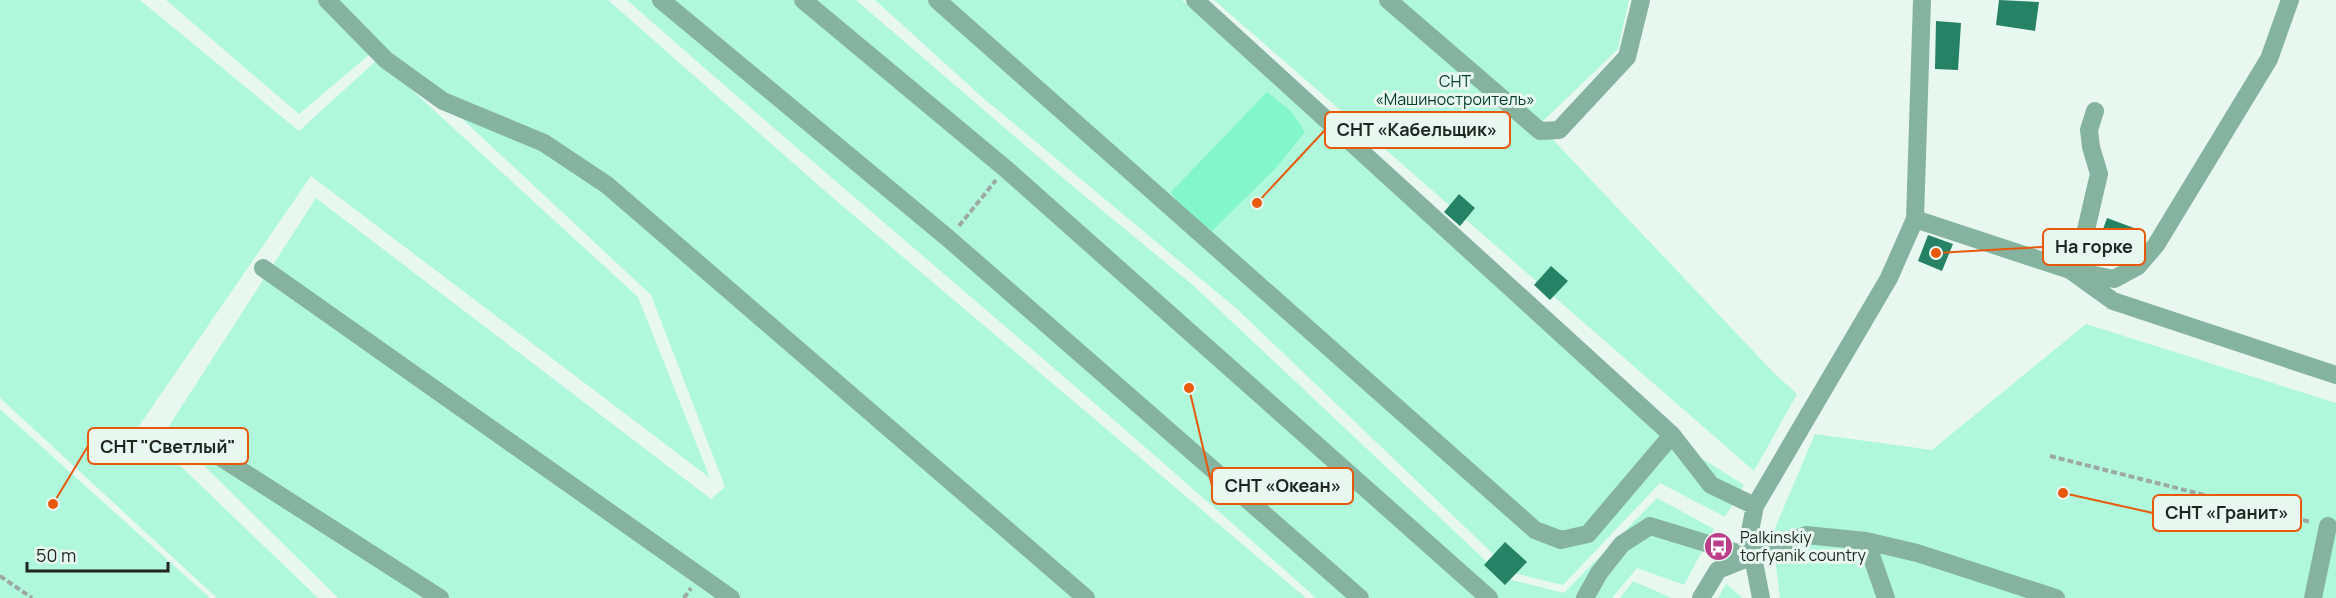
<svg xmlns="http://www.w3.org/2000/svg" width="2336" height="598" viewBox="0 0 2336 598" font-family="Manrope,sans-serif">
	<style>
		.green { fill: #b0f8db }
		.water { fill: #83f6cc }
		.building { fill: #258265 }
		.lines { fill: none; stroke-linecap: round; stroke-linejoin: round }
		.path { stroke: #9da9a4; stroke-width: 4; stroke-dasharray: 6 3; stroke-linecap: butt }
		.minor { stroke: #86b3a0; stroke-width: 18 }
		.labels { text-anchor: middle; stroke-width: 6; stroke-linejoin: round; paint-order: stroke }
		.park-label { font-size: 16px; fill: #053b2c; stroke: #e8f8f1 }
		.poi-label { font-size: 16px; fill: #1f2523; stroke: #e8f8f1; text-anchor: start }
		.leader { fill: none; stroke: #e8590c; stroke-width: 2 }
		.callout-dot { fill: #e8590c; stroke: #e8f8f1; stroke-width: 2 }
		.callout { fill: #e8f8f1; stroke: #e8590c; stroke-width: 2 }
		.callout-label { font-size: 18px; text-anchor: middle; font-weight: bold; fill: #1f2523 }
	</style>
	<rect width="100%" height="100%" fill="#e8f8f1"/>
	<path class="green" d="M 0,0 L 140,0 L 299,131 L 378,59 L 638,297 L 710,478 L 311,176 L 139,426 L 318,598 L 217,598 L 0,398 Z
		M 166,0 L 608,0 L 825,191 L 1306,598 L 338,598 L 167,429 L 316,198 L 711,499 L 725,487 L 651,295 L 382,44 L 299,114 Z
		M 627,0 L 856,0 L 1063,178 L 1194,286 L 1504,578 L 1564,593 L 1657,498 L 1714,529 L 1684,585 L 1637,568 L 1612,598 L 1316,598 C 1090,395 855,201 627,0 Z
		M 875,0 L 1182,0 L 1657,430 L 1744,485 L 1725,517 L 1660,483 L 1563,585 L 1513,573 L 1237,309 L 982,97 Z
		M 1214,0 L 1629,0 L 1618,49 L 1539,125 L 1774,373 L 1797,394 L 1754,471 Z
		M 2086,324 L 2336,403 L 2336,598 L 1780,598 L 1772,535 L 1815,434 L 1932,450 Z
		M 0,409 L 210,598 L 0,598 Z
		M 1633,581 L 1672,598 L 1620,598 Z
		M 1726,584 L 1743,598 L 1718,598 Z"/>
	<path class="water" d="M 1267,92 L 1291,111 L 1305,132 L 1275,169 L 1212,231 L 1181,206 L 1171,192 Z"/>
	<path class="building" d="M 1999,0 L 2039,2 L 2035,31 L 1996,25 Z
		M 1936,21 L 1961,23 L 1958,70 L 1935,69 Z
		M 1459,194 L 1475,208 L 1460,226 L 1444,212 Z
		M 2107,218 L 2134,228 L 2123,258 L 2096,249 Z
		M 1928,235 L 1953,244 L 1942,271 L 1918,261 Z
		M 1551,266 L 1568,281 L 1550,300 L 1534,285 Z
		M 1505,542 L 1527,562 L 1505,585 L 1484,565 Z"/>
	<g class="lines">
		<path class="path" d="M 959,226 L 996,180
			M 2050,456 L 2311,522
			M 0,576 L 32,598
			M 684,598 L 691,588"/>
		<path class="minor" d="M 327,0 L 386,60 L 443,101 L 544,143 L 607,185 L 1086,598
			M 661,0 L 949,239 L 1360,598
			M 803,0 L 1006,169 L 1489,598
			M 937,0 L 1535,530 L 1561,540 L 1588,534 L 1672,435
			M 1195,0 L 1672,435 L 1711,485 L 1755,506
			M 1388,0 L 1540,131 L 1559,130 L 1627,57 L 1641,0
			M 2095,111 L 2089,130 L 2091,147 L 2099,174 L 2085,234 L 2070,270 L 2113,301 L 2336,375
			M 1915,219 L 2070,270 L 2114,279 L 2138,266 L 2156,245 L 2269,59 L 2290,0
			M 263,268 L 731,598
			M 220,457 L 440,598
			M 1866,541 L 1886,598
			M 1585,598 L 1599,573 L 1622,544 L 1650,526 L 1751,557
			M 1701,598 L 1718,570 L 1806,535 L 1866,541 L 1917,553 L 2056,598
			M 1761,598 L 1749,536 L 1755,506 L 1889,278 L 1915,219 L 1922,0
			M 2313,598 L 2328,526"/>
	</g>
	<defs>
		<symbol id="bus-disc" viewBox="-11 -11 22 22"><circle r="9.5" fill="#bc3d88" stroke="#e8f8f1"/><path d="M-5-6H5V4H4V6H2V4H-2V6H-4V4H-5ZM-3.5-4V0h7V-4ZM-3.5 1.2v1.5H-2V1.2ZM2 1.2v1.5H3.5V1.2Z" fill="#fff"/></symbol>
	</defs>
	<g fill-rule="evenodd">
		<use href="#bus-disc" x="1702" y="530" width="33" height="33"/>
	</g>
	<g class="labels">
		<g class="park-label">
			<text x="1455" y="87">СНТ<tspan x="1455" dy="18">«Машиностроитель»</tspan></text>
		</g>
		<g class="poi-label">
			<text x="1740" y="543">Palkinskiy<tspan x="1740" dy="18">torfyanik country</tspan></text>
		</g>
	</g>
	<path class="leader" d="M1257 203L1325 130M1936 253L2043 247M53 504L88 446M1189 388L1212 486M2063 493L2153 513"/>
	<g class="callout-dot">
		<circle cx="1257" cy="203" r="6"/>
		<circle cx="1936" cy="253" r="6"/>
		<circle cx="53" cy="504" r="6"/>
		<circle cx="1189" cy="388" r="6"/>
		<circle cx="2063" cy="493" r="6"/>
	</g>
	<g class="callout">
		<rect x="1325" y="112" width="185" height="36" rx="6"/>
		<rect x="2043" y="229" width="102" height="36" rx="6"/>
		<rect x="88" y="428" width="160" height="36" rx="6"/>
		<rect x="1212" y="468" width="141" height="36" rx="6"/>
		<rect x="2153" y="495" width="148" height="36" rx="6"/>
	</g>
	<g class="callout-label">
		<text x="1417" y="136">СНТ «Кабельщик»</text>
		<text x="2094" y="253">На горке</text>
		<text x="168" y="453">СНТ "Светлый"</text>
		<text x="1283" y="492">СНТ «Океан»</text>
		<text x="2227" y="519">СНТ «Гранит»</text>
	</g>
	<path d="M27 562v9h141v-9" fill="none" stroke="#1f2523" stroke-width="3"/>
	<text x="36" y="562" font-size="18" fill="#1f2523" stroke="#e8f8f1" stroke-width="4.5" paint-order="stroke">50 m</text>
</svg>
